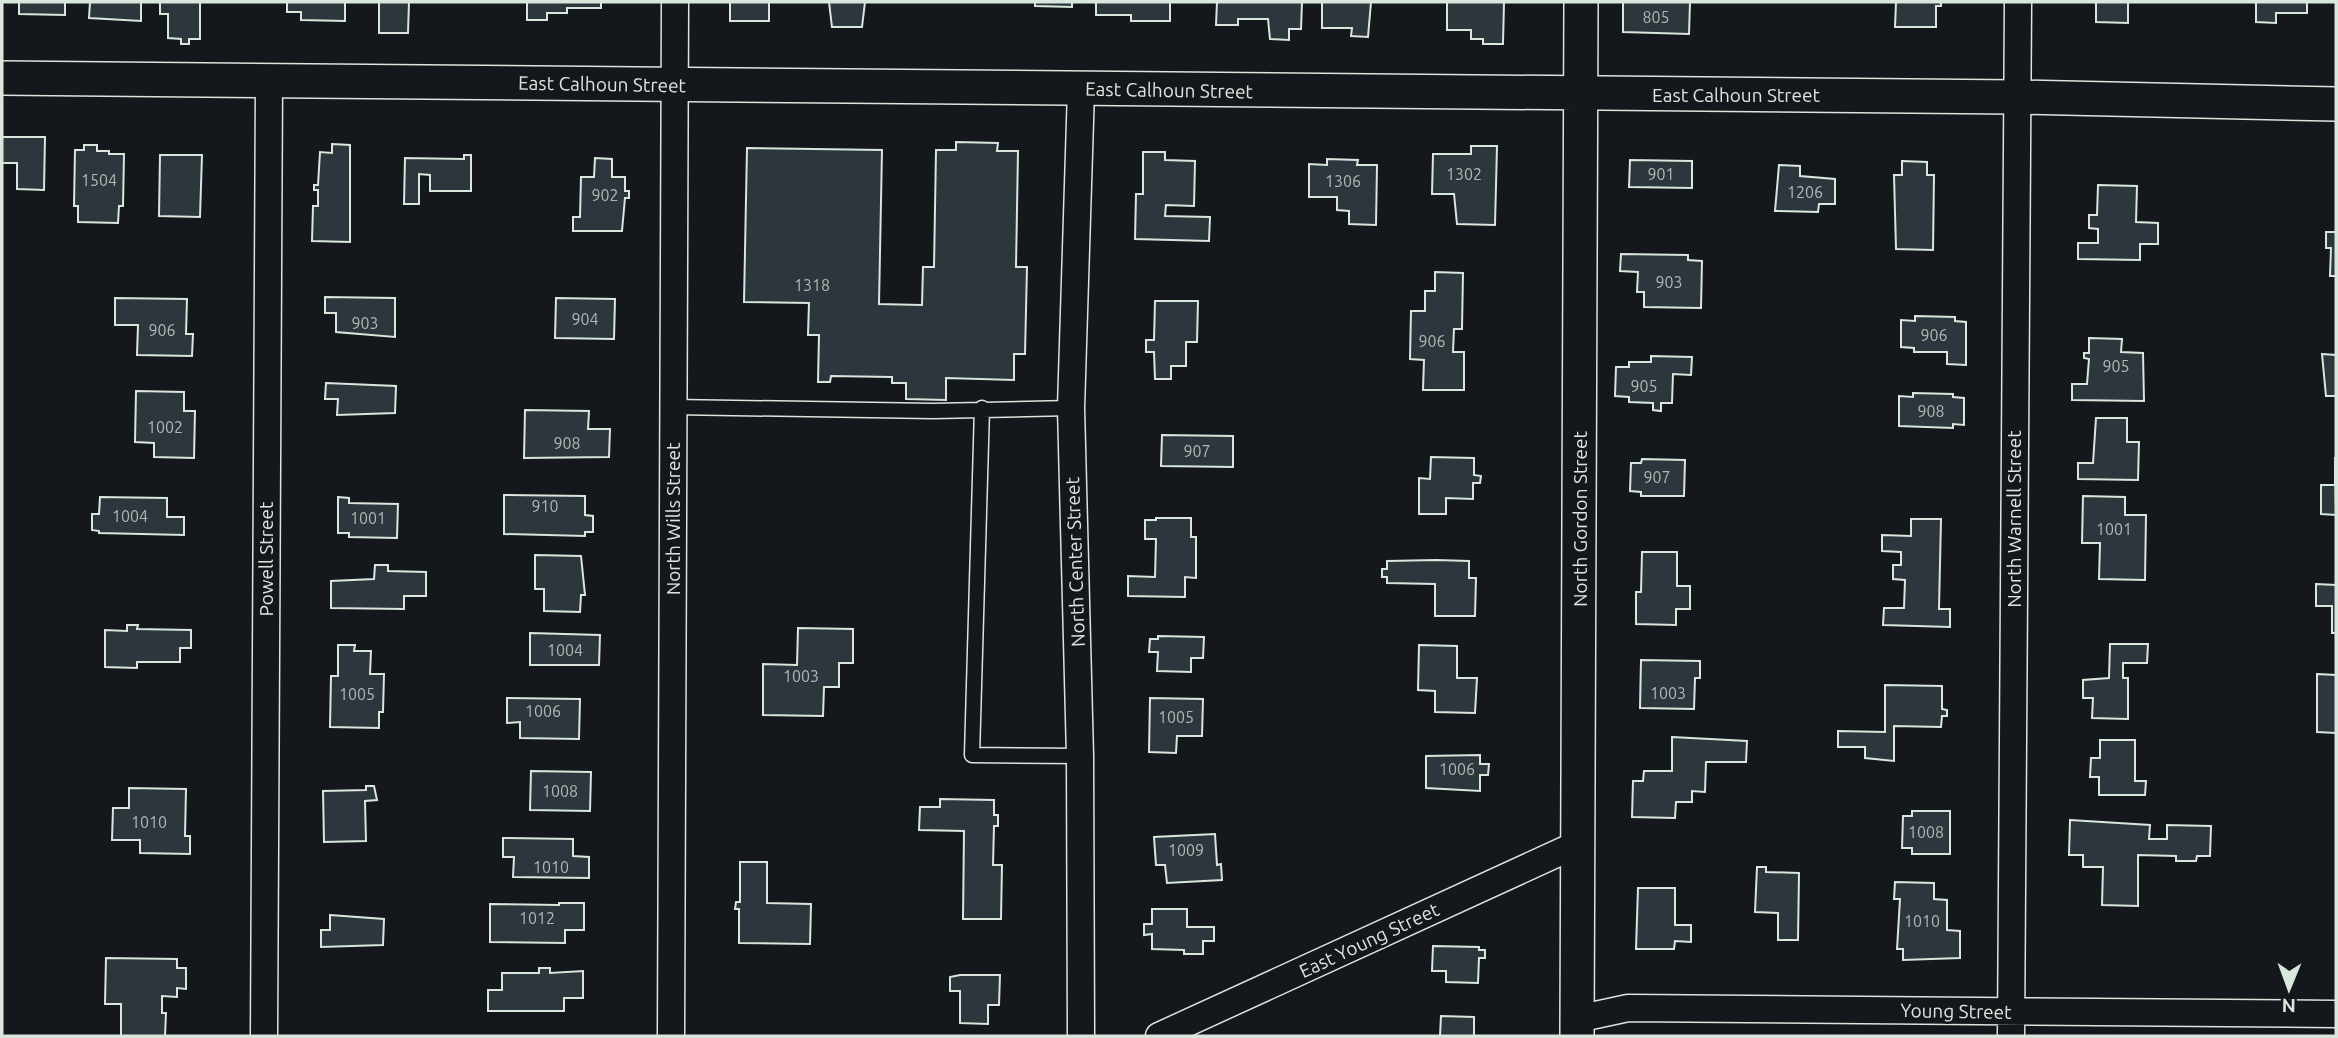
<svg xmlns="http://www.w3.org/2000/svg" width="2338" height="1038" viewBox="0 0 2338 1038" font-family="Ubuntu,sans-serif">
	<style>
		.building { fill: #2c363c; stroke: #d8e6dc; stroke-width: 2 }
		.lines { fill: none; stroke-linecap: round; stroke-linejoin: round }
		.service-casing { stroke: #d8e6dc; stroke-width: 17 }
		.minor-casing { stroke: #d8e6dc; stroke-width: 29 }
		.tertiary-casing { stroke: #d8e6dc; stroke-width: 36 }
		.service { stroke: #14181c; stroke-width: 14 }
		.minor { stroke: #14181c; stroke-width: 26 }
		.tertiary { stroke: #14181c; stroke-width: 33 }
		.labels { text-anchor: middle; stroke-width: 5; stroke-linejoin: round; paint-order: stroke }
		.number-label { font-size: 16px; fill: #adbab4 }
		.street-label { font-size: 19px; fill: #d8e6dc; stroke: #14181c }
	</style>
	<rect width="100%" height="100%" fill="#14181c"/>
	<path class="building" d="M 19,2 L 65,2 L 65,15 L 19,14 Z
		M 90,2 L 141,2 L 141,21 L 89,18 Z
		M 160,2 L 200,2 L 200,39 L 189,39 L 189,44 L 181,44 L 181,39 L 168,38 L 168,14 L 160,14 Z
		M 287,2 L 345,2 L 345,21 L 301,20 L 301,12 L 287,12 Z
		M 379,2 L 409,2 L 408,33 L 379,33 Z
		M 527,2 L 601,2 L 601,8 L 567,8 L 567,13 L 547,13 L 547,20 L 527,20 Z
		M 730,2 L 769,2 L 769,21 L 730,21 Z
		M 829,2 L 865,2 L 862,27 L 832,27 Z
		M 1035,2 L 1072,2 L 1072,7 L 1035,6 Z
		M 1096,2 L 1170,2 L 1170,21 L 1131,21 L 1131,15 L 1096,15 Z
		M 1217,2 L 1302,2 L 1301,29 L 1289,29 L 1289,40 L 1270,39 L 1268,19 L 1238,19 L 1238,25 L 1216,25 Z
		M 1322,2 L 1371,2 L 1368,37 L 1351,36 L 1352,28 L 1322,28 Z
		M 1447,2 L 1504,2 L 1503,44 L 1483,44 L 1483,39 L 1471,39 L 1471,30 L 1447,30 Z
		M 1623,2 L 1690,2 L 1689,34 L 1623,32 Z
		M 1896,2 L 1941,2 L 1941,6 L 1936,6 L 1936,27 L 1895,27 Z
		M 2096,2 L 2128,2 L 2128,23 L 2096,22 Z
		M 2256,2 L 2307,2 L 2307,13 L 2276,13 L 2276,23 L 2256,22 Z
		M 2,137 L 45,137 L 44,190 L 17,189 L 17,163 L 2,163 Z
		M 956,142 L 998,143 L 997,151 L 1018,151 L 1016,267 L 1027,267 L 1025,354 L 1014,354 L 1014,380 L 946,378 L 946,400 L 906,399 L 906,383 L 892,383 L 892,377 L 831,376 L 830,382 L 818,382 L 819,335 L 808,335 L 809,303 L 744,302 L 747,148 L 882,150 L 879,304 L 922,305 L 923,267 L 934,267 L 936,150 L 956,150 Z
		M 332,144 L 350,145 L 350,242 L 312,241 L 313,206 L 318,206 L 318,190 L 314,190 L 314,185 L 318,185 L 320,152 L 332,153 Z
		M 84,145 L 97,145 L 97,151 L 109,151 L 109,154 L 124,154 L 123,206 L 119,206 L 118,223 L 78,222 L 78,206 L 74,206 L 75,150 L 84,150 Z
		M 1471,146 L 1497,146 L 1495,225 L 1457,224 L 1454,194 L 1432,194 L 1433,154 L 1471,154 Z
		M 1143,152 L 1165,152 L 1165,160 L 1195,161 L 1194,206 L 1166,205 L 1165,216 L 1210,217 L 1209,241 L 1135,239 L 1136,194 L 1143,194 Z
		M 160,155 L 202,155 L 200,217 L 159,216 Z
		M 464,155 L 471,155 L 471,191 L 430,191 L 430,175 L 419,174 L 419,204 L 404,204 L 405,158 L 464,159 Z
		M 595,158 L 612,159 L 612,177 L 625,177 L 625,191 L 629,191 L 629,198 L 625,198 L 622,231 L 573,231 L 573,217 L 580,217 L 581,177 L 594,177 Z
		M 1327,159 L 1358,160 L 1357,165 L 1377,165 L 1376,225 L 1349,224 L 1349,211 L 1337,210 L 1337,197 L 1309,197 L 1309,164 L 1327,165 Z
		M 1630,160 L 1692,161 L 1692,188 L 1629,187 Z
		M 1902,161 L 1927,162 L 1927,175 L 1934,175 L 1933,250 L 1896,249 L 1894,175 L 1902,175 Z
		M 1779,165 L 1800,166 L 1800,176 L 1835,179 L 1835,204 L 1819,204 L 1818,212 L 1775,211 Z
		M 2098,185 L 2137,186 L 2136,222 L 2158,223 L 2158,244 L 2140,244 L 2140,260 L 2078,259 L 2078,243 L 2098,243 L 2098,229 L 2089,228 L 2089,215 L 2097,215 Z
		M 2326,232 L 2336,232 L 2336,276 L 2330,276 L 2331,248 L 2326,248 Z
		M 1621,254 L 1688,255 L 1688,260 L 1702,261 L 1701,308 L 1644,307 L 1644,292 L 1637,292 L 1638,272 L 1620,271 Z
		M 1435,272 L 1463,273 L 1462,329 L 1454,329 L 1453,352 L 1464,352 L 1464,390 L 1423,390 L 1424,360 L 1410,359 L 1411,311 L 1425,311 L 1425,291 L 1435,291 Z
		M 325,297 L 395,298 L 395,337 L 336,332 L 336,313 L 325,313 Z
		M 115,298 L 187,299 L 186,334 L 193,334 L 192,356 L 137,355 L 138,325 L 115,325 Z
		M 556,298 L 615,299 L 614,339 L 555,338 Z
		M 1155,301 L 1198,301 L 1197,342 L 1186,342 L 1186,366 L 1171,366 L 1171,379 L 1155,379 L 1154,352 L 1146,352 L 1146,340 L 1154,340 Z
		M 1915,316 L 1955,317 L 1955,321 L 1966,322 L 1966,365 L 1947,364 L 1947,352 L 1914,352 L 1914,348 L 1901,347 L 1901,320 L 1915,321 Z
		M 2089,338 L 2122,339 L 2121,352 L 2143,353 L 2144,401 L 2072,400 L 2072,384 L 2087,384 L 2089,359 L 2084,358 L 2084,353 L 2089,353 Z
		M 2322,354 L 2336,355 L 2336,396 L 2326,396 Z
		M 1651,356 L 1692,357 L 1691,375 L 1673,374 L 1672,403 L 1661,403 L 1661,411 L 1653,410 L 1653,403 L 1629,402 L 1629,397 L 1615,396 L 1616,367 L 1629,367 L 1629,362 L 1651,362 Z
		M 326,383 L 396,386 L 395,413 L 337,415 L 338,399 L 325,399 Z
		M 136,391 L 184,392 L 184,411 L 195,411 L 194,458 L 154,457 L 154,443 L 135,442 Z
		M 1913,393 L 1953,394 L 1953,397 L 1964,398 L 1964,425 L 1953,424 L 1953,428 L 1899,426 L 1899,396 L 1913,397 Z
		M 525,410 L 589,411 L 588,429 L 610,429 L 609,457 L 524,458 Z
		M 2096,418 L 2127,418 L 2127,442 L 2139,442 L 2138,480 L 2078,479 L 2078,463 L 2093,463 Z
		M 1162,435 L 1233,436 L 1233,467 L 1161,466 Z
		M 1431,457 L 1474,458 L 1474,475 L 1481,476 L 1480,483 L 1473,483 L 1473,499 L 1446,498 L 1446,514 L 1419,514 L 1419,478 L 1430,479 Z
		M 2335,457 L 2336,515 L 2321,514 L 2321,485 L 2335,485 Z
		M 1642,459 L 1685,460 L 1684,496 L 1641,496 L 1641,492 L 1630,491 L 1631,463 L 1641,463 Z
		M 504,495 L 585,496 L 585,515 L 593,516 L 593,532 L 585,532 L 585,536 L 504,534 Z
		M 2083,496 L 2125,497 L 2125,515 L 2146,515 L 2145,580 L 2099,579 L 2100,543 L 2082,543 Z
		M 100,497 L 167,498 L 167,517 L 184,517 L 184,535 L 99,533 L 99,531 L 92,530 L 92,514 L 99,514 Z
		M 338,497 L 349,498 L 349,503 L 398,504 L 397,538 L 349,537 L 349,533 L 338,533 Z
		M 1156,518 L 1191,518 L 1191,537 L 1196,537 L 1196,578 L 1185,577 L 1185,597 L 1128,596 L 1128,576 L 1155,577 L 1156,539 L 1145,539 L 1145,520 L 1156,520 Z
		M 1911,519 L 1941,519 L 1939,609 L 1950,609 L 1950,627 L 1883,625 L 1884,608 L 1904,608 L 1905,580 L 1893,579 L 1893,565 L 1901,565 L 1901,552 L 1882,551 L 1882,535 L 1911,536 Z
		M 1642,552 L 1677,552 L 1677,586 L 1690,586 L 1690,609 L 1676,609 L 1676,625 L 1636,624 L 1636,592 L 1641,592 Z
		M 535,555 L 581,556 L 585,595 L 581,595 L 580,612 L 544,611 L 544,589 L 535,589 Z
		M 1436,560 L 1469,561 L 1469,578 L 1476,578 L 1475,616 L 1435,616 L 1435,584 L 1387,583 L 1387,577 L 1382,577 L 1382,569 L 1387,569 L 1387,561 Z
		M 375,565 L 388,565 L 388,571 L 426,572 L 426,596 L 404,596 L 404,609 L 331,608 L 331,581 L 374,579 Z
		M 2316,584 L 2336,585 L 2336,633 L 2332,633 L 2332,606 L 2316,606 Z
		M 127,625 L 138,625 L 137,629 L 191,630 L 191,648 L 180,648 L 180,662 L 137,662 L 137,668 L 105,667 L 105,630 L 127,631 Z
		M 798,628 L 853,629 L 853,663 L 839,663 L 839,687 L 824,687 L 823,716 L 763,715 L 763,664 L 797,665 Z
		M 530,633 L 600,635 L 599,665 L 530,665 Z
		M 1158,636 L 1204,637 L 1203,658 L 1191,658 L 1191,672 L 1157,671 L 1158,652 L 1149,652 L 1150,639 L 1158,639 Z
		M 2110,644 L 2148,644 L 2147,663 L 2123,663 L 2123,678 L 2128,678 L 2128,719 L 2092,718 L 2093,698 L 2083,698 L 2083,680 L 2109,678 Z
		M 338,645 L 355,645 L 354,651 L 371,651 L 370,674 L 384,674 L 383,712 L 379,712 L 379,728 L 330,727 L 331,676 L 338,676 Z
		M 1419,645 L 1457,646 L 1457,678 L 1477,678 L 1475,713 L 1435,712 L 1435,691 L 1418,690 Z
		M 1641,660 L 1700,661 L 1700,678 L 1695,678 L 1694,709 L 1640,708 Z
		M 2317,674 L 2336,675 L 2336,733 L 2317,732 Z
		M 1885,685 L 1942,686 L 1942,709 L 1947,710 L 1947,716 L 1942,716 L 1941,727 L 1894,726 L 1894,761 L 1865,758 L 1865,747 L 1838,747 L 1838,731 L 1885,732 Z
		M 507,698 L 580,699 L 579,739 L 520,738 L 520,722 L 507,723 Z
		M 1150,698 L 1203,699 L 1202,736 L 1177,736 L 1176,753 L 1149,752 Z
		M 1672,737 L 1747,741 L 1746,762 L 1706,762 L 1705,792 L 1692,791 L 1692,802 L 1676,802 L 1675,818 L 1632,817 L 1633,781 L 1643,781 L 1644,771 L 1672,771 Z
		M 2100,740 L 2135,740 L 2135,781 L 2146,781 L 2145,795 L 2099,795 L 2099,777 L 2090,777 L 2091,758 L 2100,758 Z
		M 1480,755 L 1480,764 L 1489,764 L 1488,775 L 1480,775 L 1480,791 L 1426,788 L 1426,756 Z
		M 531,771 L 591,772 L 590,811 L 530,810 Z
		M 366,786 L 374,786 L 377,800 L 365,801 L 366,841 L 324,842 L 323,791 L 366,790 Z
		M 129,788 L 186,789 L 185,836 L 190,836 L 190,854 L 140,853 L 140,840 L 112,840 L 113,808 L 129,808 Z
		M 940,799 L 994,800 L 994,815 L 998,815 L 998,826 L 994,826 L 993,865 L 1002,865 L 1001,919 L 963,919 L 964,831 L 919,830 L 920,807 L 940,807 Z
		M 1912,811 L 1950,811 L 1950,854 L 1912,854 L 1912,848 L 1902,848 L 1903,816 L 1912,816 Z
		M 2070,820 L 2150,825 L 2149,839 L 2167,839 L 2167,825 L 2211,826 L 2210,856 L 2197,856 L 2196,861 L 2176,861 L 2176,856 L 2138,855 L 2138,906 L 2102,905 L 2103,867 L 2083,867 L 2083,855 L 2069,855 Z
		M 1215,834 L 1217,865 L 1221,864 L 1222,880 L 1167,883 L 1165,865 L 1156,865 L 1154,837 Z
		M 503,838 L 573,839 L 573,856 L 589,857 L 589,878 L 513,877 L 514,857 L 503,857 Z
		M 740,862 L 767,862 L 767,903 L 811,904 L 810,944 L 739,943 L 739,909 L 735,909 L 736,902 L 740,902 Z
		M 1757,867 L 1766,867 L 1766,872 L 1799,873 L 1798,940 L 1778,940 L 1778,913 L 1755,912 Z
		M 1895,882 L 1934,883 L 1934,899 L 1947,900 L 1947,930 L 1960,931 L 1960,958 L 1903,960 L 1903,949 L 1897,949 L 1900,899 L 1894,899 Z
		M 1638,888 L 1675,888 L 1675,925 L 1691,925 L 1691,942 L 1675,941 L 1674,949 L 1636,949 Z
		M 559,903 L 584,903 L 584,930 L 565,930 L 565,943 L 490,942 L 490,904 L 559,905 Z
		M 1152,909 L 1187,909 L 1187,927 L 1214,927 L 1214,941 L 1203,941 L 1203,954 L 1184,954 L 1184,950 L 1152,949 L 1152,934 L 1144,935 L 1144,924 L 1152,924 Z
		M 330,915 L 384,919 L 383,945 L 321,947 L 321,930 L 330,930 Z
		M 1433,946 L 1479,947 L 1479,950 L 1485,950 L 1485,958 L 1479,958 L 1478,983 L 1446,982 L 1446,971 L 1432,971 Z
		M 106,958 L 177,959 L 177,968 L 186,968 L 186,989 L 177,988 L 177,997 L 162,996 L 162,1013 L 166,1013 L 165,1036 L 121,1036 L 121,1004 L 105,1004 Z
		M 539,968 L 550,968 L 550,973 L 583,971 L 583,998 L 564,998 L 564,1011 L 488,1011 L 488,990 L 502,990 L 502,973 L 539,973 Z
		M 960,975 L 1000,975 L 999,1005 L 988,1005 L 988,1024 L 960,1023 L 960,991 L 950,991 L 950,977 Z
		M 1441,1016 L 1474,1017 L 1474,1036 L 1483,1036 L 1440,1036 Z"/>
	<g class="lines">
		<defs>
			<path id="service" d="M 673,407 L 933,411 L 1071,408
				M 982,408 L 972,755 L 1080,756"/>
			<path id="minor" d="M 1577,1019 L 1628,1008 L 2336,1014
				M 264,1036 L 269,81
				M 671,1036 L 675,2
				M 1081,1036 L 1080,756 L 1071,408 L 1081,89
				M 1159,1036 L 1580,843
				M 2011,1036 L 2018,2"/>
			<path id="tertiary" d="M 2,78 L 2016,97 L 2336,104
				M 1577,1036 L 1581,2"/>
		</defs>
		<use href="#service" class="service-casing"/>
		<use href="#minor" class="minor-casing"/>
		<use href="#tertiary" class="tertiary-casing"/>
		<use href="#service" class="service"/>
		<use href="#minor" class="minor"/>
		<use href="#tertiary" class="tertiary"/>
	</g>
	<g class="labels">
		<g class="number-label">
			<text x="1656" y="23">805</text>
			<text x="1464" y="180">1302</text>
			<text x="1661" y="180">901</text>
			<text x="99" y="186">1504</text>
			<text x="1343" y="187">1306</text>
			<text x="1805" y="198">1206</text>
			<text x="605" y="201">902</text>
			<text x="1669" y="288">903</text>
			<text x="812" y="291">1318</text>
			<text x="585" y="325">904</text>
			<text x="365" y="329">903</text>
			<text x="162" y="336">906</text>
			<text x="1934" y="341">906</text>
			<text x="1432" y="347">906</text>
			<text x="2116" y="372">905</text>
			<text x="1644" y="392">905</text>
			<text x="1931" y="417">908</text>
			<text x="165" y="433">1002</text>
			<text x="567" y="449">908</text>
			<text x="1197" y="457">907</text>
			<text x="1657" y="483">907</text>
			<text x="545" y="512">910</text>
			<text x="130" y="522">1004</text>
			<text x="368" y="524">1001</text>
			<text x="2114" y="535">1001</text>
			<text x="565" y="656">1004</text>
			<text x="801" y="682">1003</text>
			<text x="1668" y="699">1003</text>
			<text x="357" y="700">1005</text>
			<text x="543" y="717">1006</text>
			<text x="1176" y="723">1005</text>
			<text x="1457" y="775">1006</text>
			<text x="560" y="797">1008</text>
			<text x="149" y="828">1010</text>
			<text x="1926" y="838">1008</text>
			<text x="1186" y="856">1009</text>
			<text x="551" y="873">1010</text>
			<text x="537" y="924">1012</text>
			<text x="1922" y="927">1010</text>
		</g>
		<g class="street-label">
			<text transform="translate(602 84) rotate(1)" y="7">East Calhoun Street</text>
			<text transform="translate(1169 90) rotate(1)" y="7">East Calhoun Street</text>
			<text x="1736" y="102">East Calhoun Street</text>
			<text transform="translate(673 519) rotate(-90)" y="7">North Wills Street</text>
			<text transform="translate(1580 519) rotate(-90)" y="7">North Gordon Street</text>
			<text transform="translate(2014 519) rotate(-90)" y="7">North Warnell Street</text>
			<text transform="translate(266 559) rotate(-90)" y="7">Powell Street</text>
			<text transform="translate(1075 562) rotate(-92)" y="7">North Center Street</text>
			<text transform="translate(1369 940) rotate(-25)" y="7">East Young Street</text>
			<text transform="translate(1956 1011) rotate(1)" y="7">Young Street</text>
		</g>
	</g>
	<rect width="2338" height="1038" fill="none" stroke="#d8e6dc" stroke-width="7"/>
	<g transform="translate(2289 989) rotate(181)" stroke="#14181c" stroke-width="5" paint-order="stroke">
	<path d="M0-5L12 26L0 18L-12 26Z" fill="#d8e6dc"/>
	<text y="-10" font-size="19" font-weight="bold" text-anchor="middle" fill="#d8e6dc">N</text>
	</g>
</svg>
